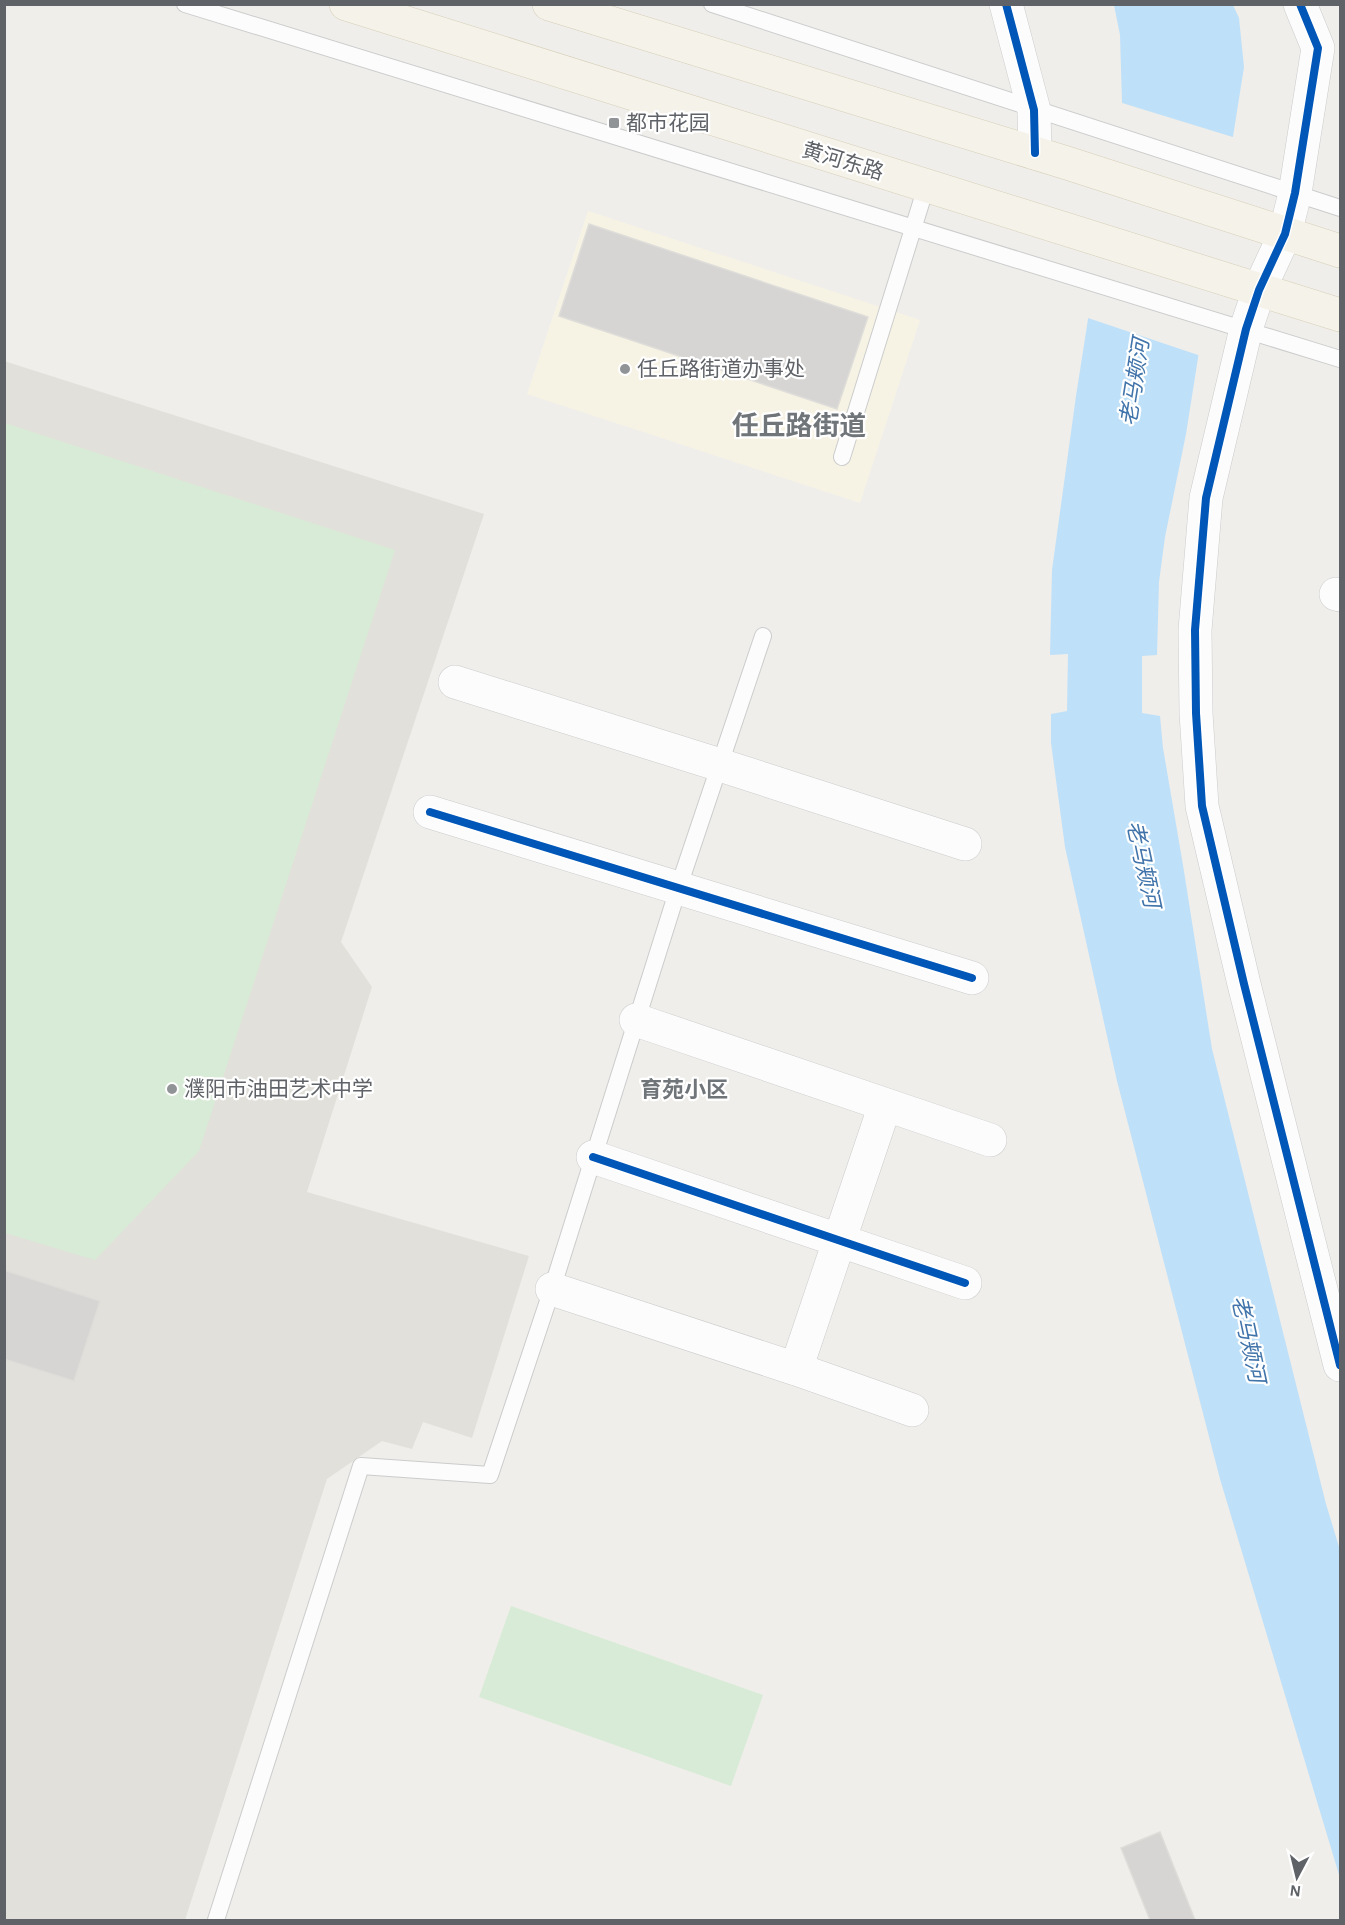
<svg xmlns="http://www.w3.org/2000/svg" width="1345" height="1925" viewBox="0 0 1345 1925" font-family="'Alegreya Sans','Noto Sans SC',sans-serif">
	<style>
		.commercial { fill: #f7f3e4 }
		.education { fill: #e2e0da }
		.green { fill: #d8ebd6 }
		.water { fill: #bfe0f9 }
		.pier { fill: #efeeea }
		.building { fill: #d6d5d3; stroke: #deddd9; stroke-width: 1.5 }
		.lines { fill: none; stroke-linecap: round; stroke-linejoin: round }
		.service-casing { stroke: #cbcccc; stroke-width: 18 }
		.minor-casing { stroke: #cbcccc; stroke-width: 34 }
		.primary-casing { stroke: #d7ceb8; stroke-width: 34 }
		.service { stroke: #fdfcfc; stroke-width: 16 }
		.minor { stroke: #fdfcfc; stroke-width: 33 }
		.primary { stroke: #f4f2e9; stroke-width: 33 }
		.cycleway-casing { stroke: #fff; stroke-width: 11 }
		.cycleway { stroke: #0057b8; stroke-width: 8 }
		.poi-dot { fill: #919496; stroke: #fff; stroke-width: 2 }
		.labels { text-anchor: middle; stroke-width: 4.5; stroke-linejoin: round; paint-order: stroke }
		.poi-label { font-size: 21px; fill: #5f6368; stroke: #fff; text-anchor: start }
		.street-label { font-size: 21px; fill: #5f6368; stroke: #fff }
		.water-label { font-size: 22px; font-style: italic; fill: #4174aa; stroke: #fff }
		.neighbourhood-label { font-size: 22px; font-weight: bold; fill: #70757a; stroke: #fff }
		.district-label { font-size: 27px; font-weight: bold; fill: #70757a; stroke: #fff }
	</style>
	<rect width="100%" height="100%" fill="#efeeea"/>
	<path class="commercial" d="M 588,211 L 920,320 L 860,503 L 527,394 Z"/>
	<path class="education" d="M 4,361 L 484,514 L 341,942 L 372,987 L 307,1192 L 529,1256 L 472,1438 L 423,1422 L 412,1449 L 382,1441 L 327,1479 L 185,1920 L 5,1920 Z"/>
	<path class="green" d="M 5,423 L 395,550 L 199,1151 L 95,1260 L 5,1233 Z
		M 511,1606 L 763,1695 L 731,1786 L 479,1697 Z"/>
	<path class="water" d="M 1114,5 L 1233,5 L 1239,18 L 1244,67 L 1186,434 L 1165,537 L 1159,582 L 1157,655 L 1142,656 L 1142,713 L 1160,716 L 1163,748 L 1183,865 L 1212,1049 L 1326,1504 L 1340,1550 L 1340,1878 L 1220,1479 L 1117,1081 L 1065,847 L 1051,743 L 1051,714 L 1067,711 L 1068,654 L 1050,655 L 1052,570 L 1076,396 L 1122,102 L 1120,35 Z"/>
	<path class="pier" d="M 1119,102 L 1236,138 L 1201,356 L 1085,317 Z"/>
	<path class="building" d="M 589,224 L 868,317 L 837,409 L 559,316 Z
		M 4,1270 L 100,1301 L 74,1381 L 4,1359 Z
		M 1160,1832 L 1195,1920 L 1150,1920 L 1121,1848 Z"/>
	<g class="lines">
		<defs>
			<path id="service" d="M 185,4 L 1340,359
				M 712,4 L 1340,208
				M 842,457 L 926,187
				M 216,1920 L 361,1466 L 490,1475 L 552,1289 L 678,889 L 763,636"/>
			<path id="minor" d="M 1006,4 L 1034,110 L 1035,153
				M 1300,4 L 1318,48 L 1295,193 L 1285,234 L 1259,290 L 1246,329 L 1206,498 L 1195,630 L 1196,713 L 1202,806 L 1244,984 L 1340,1365
				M 1336,594 L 1340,595
				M 455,682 L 720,765 L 965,844
				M 430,812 L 972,978
				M 636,1020 L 990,1140
				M 593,1157 L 965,1283
				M 552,1289 L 796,1369 L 912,1410
				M 796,1369 L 885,1105"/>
			<path id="primary" d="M 346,4 L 1340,315
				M 549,4 L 1067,163 L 1340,251"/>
		</defs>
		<use href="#service" class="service-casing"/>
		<use href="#minor" class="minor-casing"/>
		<use href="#primary" class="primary-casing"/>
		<use href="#service" class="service"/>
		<use href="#minor" class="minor"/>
		<use href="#primary" class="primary"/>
		<defs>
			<path id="cycleway" d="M 1006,4 L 1034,110 L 1035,153
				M 1300,4 L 1318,48 L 1295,193 L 1285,234 L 1259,290 L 1246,329 L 1206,498 L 1195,630 L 1196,713 L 1202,806 L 1244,984 L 1340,1365
				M 430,812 L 972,978
				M 593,1157 L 965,1283"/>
		</defs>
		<use href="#cycleway" class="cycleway-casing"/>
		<use href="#cycleway" class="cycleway"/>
	</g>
	<g class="poi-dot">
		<rect x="608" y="117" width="12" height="12" rx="3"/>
		<circle cx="625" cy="369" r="6"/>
		<circle cx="172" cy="1089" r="6"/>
	</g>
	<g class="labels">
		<g class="poi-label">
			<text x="626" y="130">都市花园</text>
			<text x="637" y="376">任丘路街道办事处</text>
			<text x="184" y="1096">濮阳市油田艺术中学</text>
		</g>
		<g class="street-label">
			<text transform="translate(843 161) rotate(17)" y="7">黄河东路</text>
		</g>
		<g class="water-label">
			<text transform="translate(1134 382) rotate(-81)" y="8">老马颊河</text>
			<text transform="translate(1144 864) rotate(78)" y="8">老马颊河</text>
			<text transform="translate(1249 1339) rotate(78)" y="8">老马颊河</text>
		</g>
		<g class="neighbourhood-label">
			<text x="684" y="1097">育苑小区</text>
		</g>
		<g class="district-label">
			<text x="799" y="435">任丘路街道</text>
		</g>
	</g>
	<rect width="1345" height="1925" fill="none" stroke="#5f6368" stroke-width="12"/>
	<g transform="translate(1297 1877) rotate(187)" stroke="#ffffff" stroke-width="4.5" paint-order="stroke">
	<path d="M0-4.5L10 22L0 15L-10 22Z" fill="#5f6368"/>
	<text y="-9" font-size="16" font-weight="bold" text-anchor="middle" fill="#5f6368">N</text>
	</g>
</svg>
